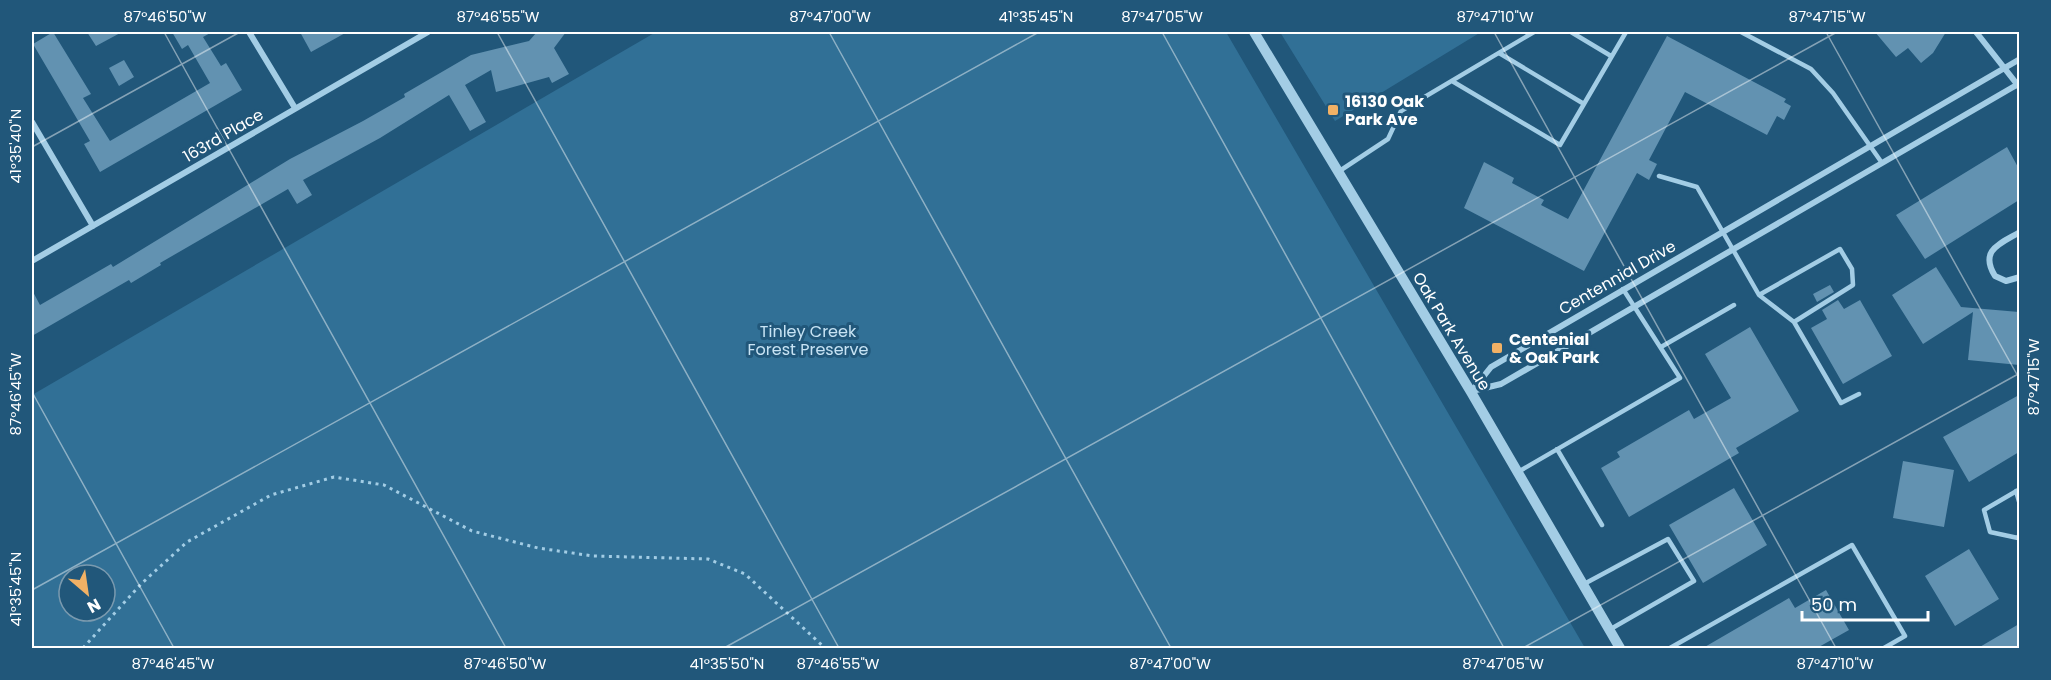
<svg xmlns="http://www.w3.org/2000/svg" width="2051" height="680" viewBox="0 0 2051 680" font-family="Poppins,sans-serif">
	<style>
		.green { fill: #317096; fill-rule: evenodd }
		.building { fill: #6292b1 }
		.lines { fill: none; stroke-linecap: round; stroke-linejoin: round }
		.path { stroke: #a3cde5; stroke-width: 3; stroke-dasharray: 3 4.5; stroke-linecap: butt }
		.service { stroke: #a3cde5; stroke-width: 4.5 }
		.minor { stroke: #a3cde5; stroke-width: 6 }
		.tertiary { stroke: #a3cde5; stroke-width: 10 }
		.ticks { fill: none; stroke: #fff; stroke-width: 1.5; stroke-opacity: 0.45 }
		.poi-dot { fill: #f1b165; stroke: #21577a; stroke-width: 2 }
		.labels { text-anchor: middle; stroke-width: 6; stroke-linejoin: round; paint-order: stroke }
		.poi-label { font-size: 16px; font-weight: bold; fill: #fff; stroke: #21577a; text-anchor: start }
		.street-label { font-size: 16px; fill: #fff; stroke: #21577a }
		.park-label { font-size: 16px; fill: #c7e3f4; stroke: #21577a }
		.neatline { fill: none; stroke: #fff; stroke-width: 2 }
		.ticks-label { font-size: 15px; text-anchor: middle; fill: #fff }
	</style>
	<rect width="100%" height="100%" fill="#21577a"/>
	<path class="green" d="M 656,32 L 1226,32 L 1585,648 L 32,648 L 32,395 ZM 69,575 L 105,575 L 105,611 L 69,611 Z
		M 1280,32 L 1481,32 L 1335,121 Z"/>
	<path class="building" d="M 53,32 L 91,94 L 83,98 L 110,141 L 210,83 L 188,45 L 182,49 L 172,32 L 212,32 L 203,37 L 221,66 L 226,63 L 242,90 L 100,172 L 84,144 L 90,141 L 33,44 Z
		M 87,32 L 122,32 L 96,46 Z
		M 300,32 L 347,32 L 311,52 Z
		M 537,32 L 566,32 L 554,48 L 569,74 L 552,83 L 549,77 L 496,92 L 491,70 L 465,85 L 486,122 L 470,131 L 449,95 L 380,138 L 303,180 L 312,195 L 297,204 L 288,189 L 160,263 L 161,265 L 131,283 L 129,280 L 32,336 L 32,290 L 40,305 L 111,264 L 113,267 L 290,159 L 363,121 L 405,97 L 404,94 L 471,55 L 529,41 Z
		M 1875,32 L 1946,32 L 1933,53 L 1921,63 L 1908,48 L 1896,57 Z
		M 1667,36 L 1786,99 L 1784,102 L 1791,106 L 1784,120 L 1777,116 L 1767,135 L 1685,92 L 1649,160 L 1657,164 L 1649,180 L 1637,173 L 1584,271 L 1464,208 L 1484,162 L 1514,178 L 1512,183 L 1544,200 L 1541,205 L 1568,219 Z
		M 124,60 L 134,77 L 119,86 L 109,68 Z
		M 2007,147 L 2019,169 L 2019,200 L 1925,259 L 1896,215 Z
		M 1936,267 L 1961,307 L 2019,312 L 2019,365 L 1968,360 L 1973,312 L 1923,344 L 1892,295 Z
		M 1830,285 L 1834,292 L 1817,302 L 1813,294 Z
		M 1838,300 L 1844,309 L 1860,300 L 1892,356 L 1843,384 L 1811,328 L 1827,319 L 1822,310 Z
		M 1750,327 L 1799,411 L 1736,448 L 1739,453 L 1629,517 L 1601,468 L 1620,457 L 1617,452 L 1689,410 L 1694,419 L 1731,398 L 1705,354 Z
		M 2019,395 L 2019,452 L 1969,482 L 1943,437 Z
		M 1903,461 L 1954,470 L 1944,527 L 1893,518 Z
		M 1734,488 L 1767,545 L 1703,583 L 1669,525 Z
		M 1969,549 L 1999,599 L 1955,626 L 1925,576 Z
		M 1826,590 L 1849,630 L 1817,648 L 1703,648 L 1789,598 L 1795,608 Z
		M 2019,624 L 2019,648 L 1978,648 Z"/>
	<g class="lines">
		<path class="path" d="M 83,648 L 141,584 L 187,542 L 271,495 L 334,477 L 384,485 L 472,531 L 538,548 L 593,556 L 708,559 L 745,574 L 825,648"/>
		<path class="service" d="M 1571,32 L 1611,56
			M 1741,32 L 1811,69 L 1833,93 L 1882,163
			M 1499,53 L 1584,104
			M 1452,81 L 1560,145 L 1626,32
			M 1338,172 L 1388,139 L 1401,111 L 1534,32
			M 1659,176 L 1697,187 L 1759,295 L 1794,322 L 1841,403 L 1859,394
			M 1759,295 L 1840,249 L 1852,269 L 1853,285 L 1794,322
			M 1661,347 L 1734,305
			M 1557,449 L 1602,525
			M 1518,472 L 1680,378 L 1623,289
			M 2020,489 L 1984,510 L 1990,532 L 2018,538 L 2020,533
			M 2016,491 L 2020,505
			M 1584,584 L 1668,539 L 1694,581 L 1609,630
			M 1670,648 L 1852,545 L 1905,636 L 1884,648"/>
		<path class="minor" d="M 249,32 L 295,108
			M 1976,32 L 2020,88
			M 32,122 L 93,226
			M 2020,232 C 2000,244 1979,250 1995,276 L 2006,281 L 2020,277
			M 32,261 L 428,32
			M 1472,391 L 1501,384 L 2020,83
			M 1471,392 L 1491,367 L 2020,59"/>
		<path class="tertiary" d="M 1254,32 L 1471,392 L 1620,648"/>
	</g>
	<path class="ticks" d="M 164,32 L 506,648M 497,32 L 839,648M 829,32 L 1171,648M 1162,32 L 1504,648M 1494,32 L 1836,648M 1826,32 L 2020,380M 32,147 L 240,32M 32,392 L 174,648M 32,590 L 1039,32M 724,648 L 1837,32M 1523,648 L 2020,373"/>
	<g class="poi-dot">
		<rect x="1327" y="104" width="12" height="12" rx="3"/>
		<rect x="1491" y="342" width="12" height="12" rx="3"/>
	</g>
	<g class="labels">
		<g class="poi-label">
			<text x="1345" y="107">16130 Oak<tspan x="1345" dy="18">Park Ave</tspan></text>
			<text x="1509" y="345">Centenial<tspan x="1509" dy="18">&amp; Oak Park</tspan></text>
		</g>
		<g class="street-label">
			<text transform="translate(223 135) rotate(-30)" y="6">163rd Place</text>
			<text transform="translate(1617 277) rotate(-30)" y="6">Centennial Drive</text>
			<text transform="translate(1452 331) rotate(59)" y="6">Oak Park Avenue</text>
		</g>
		<g class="park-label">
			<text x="808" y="337">Tinley Creek<tspan x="808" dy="18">Forest Preserve</tspan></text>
		</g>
	</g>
	<rect width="2051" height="680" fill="none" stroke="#21577a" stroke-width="66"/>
	<g transform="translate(87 593) rotate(151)"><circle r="28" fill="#21577a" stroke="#7a9aaf" stroke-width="1.5"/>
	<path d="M0-4.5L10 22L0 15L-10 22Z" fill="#f1b165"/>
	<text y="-9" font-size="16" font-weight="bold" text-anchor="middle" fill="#ffffff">N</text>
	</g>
	<path d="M1802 611v9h126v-9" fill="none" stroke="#ffffff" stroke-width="3"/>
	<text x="1811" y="611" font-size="18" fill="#ffffff" stroke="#21577a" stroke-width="4.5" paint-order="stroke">50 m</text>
	<rect x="33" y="33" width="1985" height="614" class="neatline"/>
	<g class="ticks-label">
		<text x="165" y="22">87°46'50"W</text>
		<text x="498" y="22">87°46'55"W</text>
		<text x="830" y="22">87°47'00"W</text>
		<text x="1036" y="22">41°35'45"N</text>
		<text x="1162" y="22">87°47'05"W</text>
		<text x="1495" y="22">87°47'10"W</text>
		<text x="1827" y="22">87°47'15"W</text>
		<text transform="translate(16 146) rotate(-90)" y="5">41°35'40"N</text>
		<text transform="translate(2034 377) rotate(-90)" y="5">87°47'15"W</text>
		<text transform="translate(16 394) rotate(-90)" y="5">87°46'45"W</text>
		<text transform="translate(16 589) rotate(-90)" y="5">41°35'45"N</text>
		<text x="173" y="669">87°46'45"W</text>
		<text x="505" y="669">87°46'50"W</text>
		<text x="727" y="669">41°35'50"N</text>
		<text x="838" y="669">87°46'55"W</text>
		<text x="1170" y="669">87°47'00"W</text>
		<text x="1503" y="669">87°47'05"W</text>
		<text x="1835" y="669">87°47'10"W</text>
	</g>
</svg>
